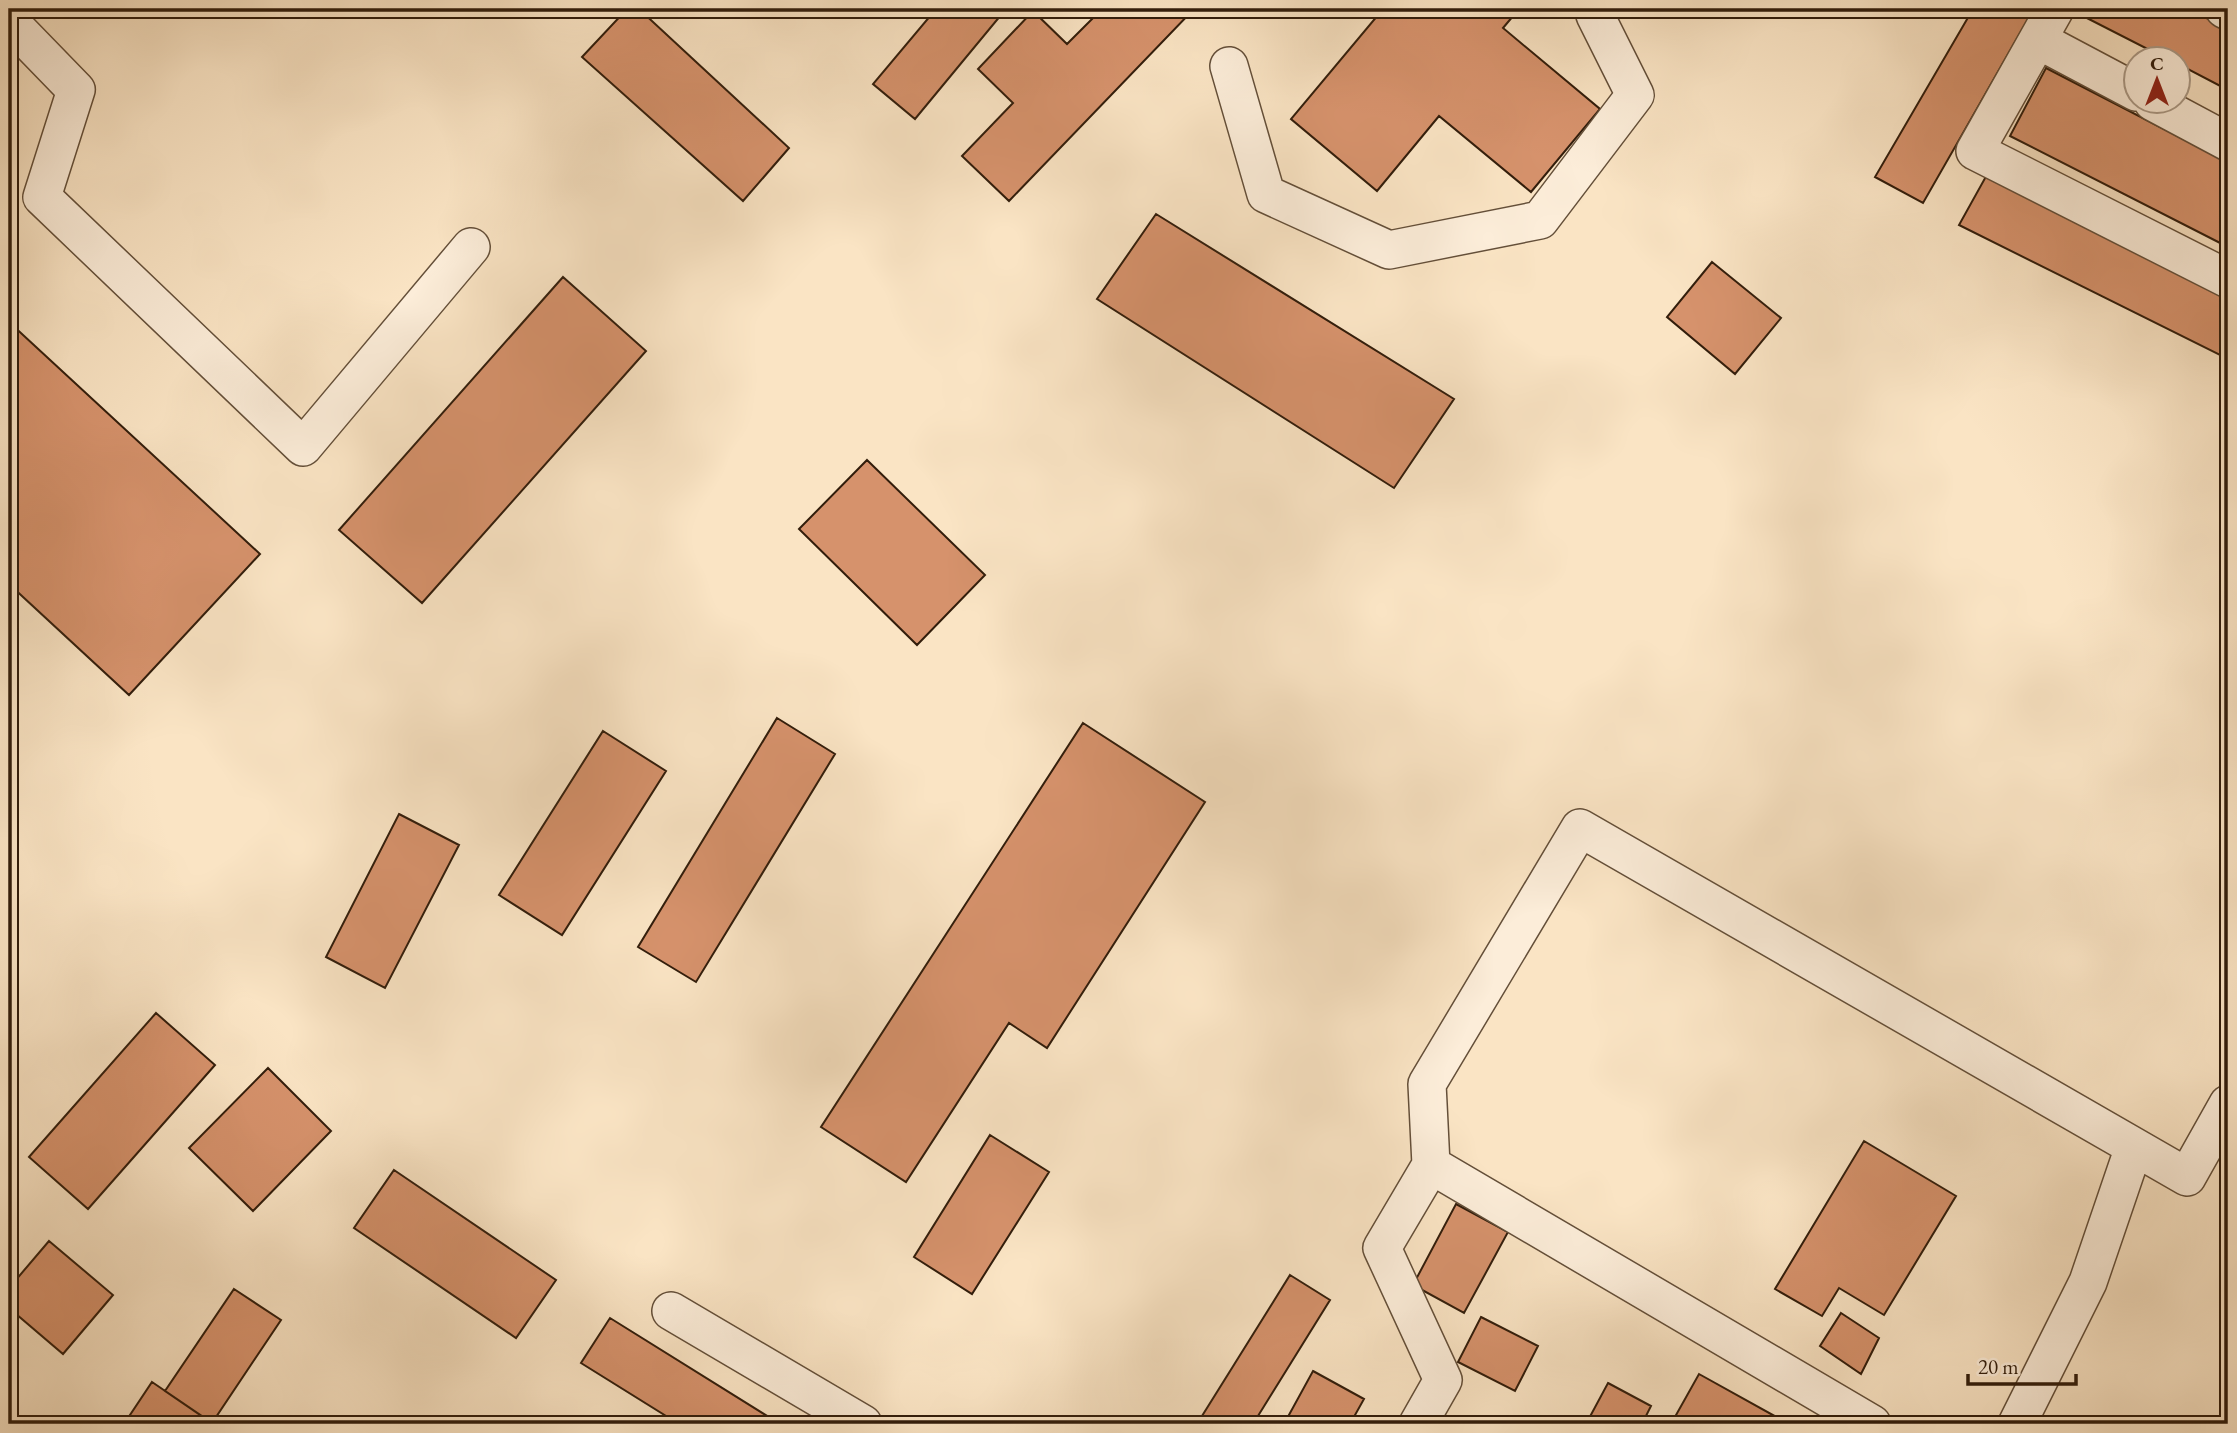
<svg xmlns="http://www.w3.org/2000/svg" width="2237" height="1433" viewBox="0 0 2237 1433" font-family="'EB Garamond',serif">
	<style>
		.building { fill: #d6926c; stroke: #321d0b; stroke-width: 2 }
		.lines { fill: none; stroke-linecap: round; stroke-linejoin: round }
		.minor-casing { stroke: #644f39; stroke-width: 40 }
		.minor { stroke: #fcedd9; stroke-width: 37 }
	</style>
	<rect width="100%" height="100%" fill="#fae4c4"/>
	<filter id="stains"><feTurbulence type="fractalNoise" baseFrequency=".00286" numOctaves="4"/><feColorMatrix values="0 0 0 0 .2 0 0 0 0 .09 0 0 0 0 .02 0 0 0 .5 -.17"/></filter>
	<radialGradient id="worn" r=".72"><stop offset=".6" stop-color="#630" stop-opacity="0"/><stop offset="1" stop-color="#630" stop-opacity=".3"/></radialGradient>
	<path class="building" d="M 627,9 L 639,9 L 789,148 L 743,201 L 582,57 Z
		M 936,9 L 1006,9 L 915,119 L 873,84 Z
		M 1102,9 L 1194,9 L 1009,201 L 962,156 L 1013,103 L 978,69 L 1033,11 L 1067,44 Z
		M 1383,9 L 1519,9 L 1503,28 L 1600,109 L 1531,192 L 1439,116 L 1377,191 L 1291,119 Z
		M 1973,9 L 2034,9 L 1923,203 L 1875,177 Z
		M 2082,9 L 2189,9 L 2228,29 L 2228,90 L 2178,64 L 2178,60 L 2169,60 L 2079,14 Z
		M 2046,68 L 2228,162 L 2228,247 L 2010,136 Z
		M 1989,171 L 2228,296 L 2228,359 L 1959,225 Z
		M 1156,214 L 1454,399 L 1394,488 L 1097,299 Z
		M 1712,262 L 1781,318 L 1735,374 L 1667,317 Z
		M 563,277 L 646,351 L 422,603 L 339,530 Z
		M 9,322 L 260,554 L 129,695 L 9,584 Z
		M 867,460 L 985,575 L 917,645 L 799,529 Z
		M 777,718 L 835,754 L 696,982 L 638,947 Z
		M 1083,723 L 1205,802 L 1047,1048 L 1009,1023 L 906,1182 L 821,1127 Z
		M 603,731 L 666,771 L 562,935 L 499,895 Z
		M 399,814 L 459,845 L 385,988 L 326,957 Z
		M 156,1013 L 215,1065 L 88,1209 L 29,1157 Z
		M 268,1068 L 331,1131 L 253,1211 L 189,1148 Z
		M 990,1135 L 1049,1172 L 972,1294 L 914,1257 Z
		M 1864,1141 L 1956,1196 L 1884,1315 L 1839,1288 L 1822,1316 L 1775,1289 Z
		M 394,1170 L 556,1280 L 516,1338 L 354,1228 Z
		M 1456,1204 L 1508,1232 L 1464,1313 L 1413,1285 Z
		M 49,1241 L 113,1295 L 63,1354 L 9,1308 L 9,1288 Z
		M 1290,1275 L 1330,1300 L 1253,1424 L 1197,1424 Z
		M 234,1289 L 281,1320 L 212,1423 L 165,1391 Z
		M 1841,1313 L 1879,1338 L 1861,1374 L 1820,1346 Z
		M 1481,1317 L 1538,1346 L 1515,1391 L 1458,1362 Z
		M 610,1318 L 780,1424 L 679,1424 L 581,1363 Z
		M 1313,1371 L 1364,1399 L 1350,1424 L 1284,1424 Z
		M 1699,1374 L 1789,1424 L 1671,1424 Z
		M 152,1382 L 212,1423 L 211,1424 L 124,1424 Z
		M 1608,1383 L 1651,1406 L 1642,1424 L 1586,1424 Z"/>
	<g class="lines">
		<defs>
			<path id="minor" d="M 2055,9 L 1975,151 L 2228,279
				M 2224,9 L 2228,11
				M 9,21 L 76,90 L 42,197 L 303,447 L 471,247
				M 2038,40 L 2136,92
				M 1229,66 L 1266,194 L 1389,250 L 1540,220 L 1635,95 L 1595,15 L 1600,9
				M 2153,102 L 2228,142
				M 1431,1165 L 1872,1424
				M 671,1311 L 863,1424
				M 1418,1424 L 1443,1380 L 1382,1248 L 1431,1165 L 1427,1084 L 1580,828 L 2187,1177 L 2228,1104
				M 2017,1424 L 2088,1282 L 2134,1147"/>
		</defs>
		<use href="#minor" class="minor-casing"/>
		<use href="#minor" class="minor"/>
	</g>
	<rect width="2237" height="1433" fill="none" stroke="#fae4c4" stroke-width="35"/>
	<rect x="10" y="10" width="2216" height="1412" fill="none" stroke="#321d0b" stroke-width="3.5"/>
	<rect x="18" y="18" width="2202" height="1398" fill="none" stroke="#321d0b" stroke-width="2"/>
	<g transform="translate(2157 80)"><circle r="33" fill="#fcedd9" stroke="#ab9a87" stroke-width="2"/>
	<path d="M0-5L12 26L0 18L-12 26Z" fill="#8f2418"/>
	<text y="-10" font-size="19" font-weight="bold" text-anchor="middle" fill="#321d0b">С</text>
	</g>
	<path d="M1968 1374v10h108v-10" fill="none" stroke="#321d0b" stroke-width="3.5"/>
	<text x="1978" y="1374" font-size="21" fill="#321d0b" stroke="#fcedd9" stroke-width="5" paint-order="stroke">20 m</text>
	<rect width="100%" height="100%" filter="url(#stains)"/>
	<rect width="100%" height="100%" fill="url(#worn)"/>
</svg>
